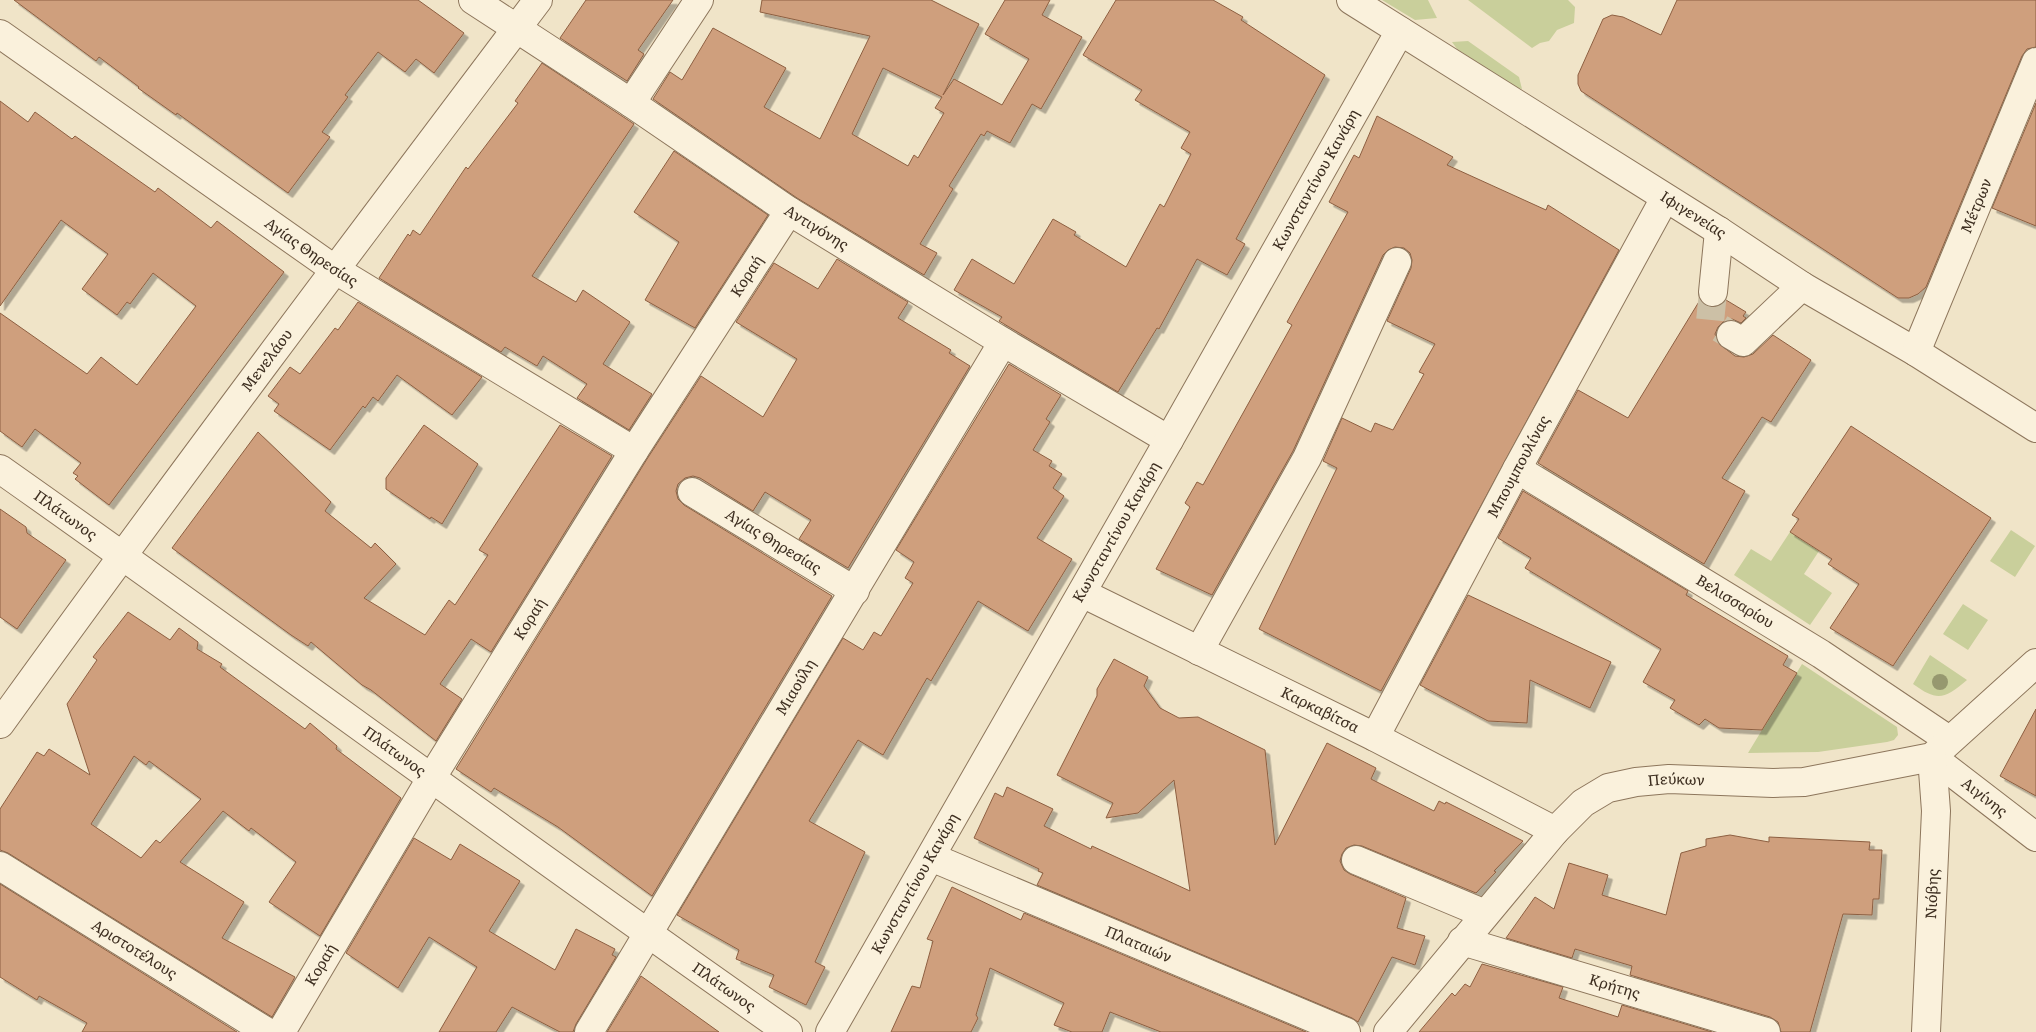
<svg xmlns="http://www.w3.org/2000/svg" width="2036" height="1032" viewBox="0 0 2036 1032" font-family="Literata,serif">
	<style>
		.green { fill: #c9cf9b }
		.building { fill: #cf9f7d; stroke: #8d5f41; fill-rule: evenodd; filter: url(#shadow) }
		.lines { fill: none; stroke-linecap: round; stroke-linejoin: round }
		.minor-tunnel { stroke: #ccc0a6; stroke-width: 28; stroke-dasharray: 28 14; stroke-linecap: butt }
		.minor-casing { stroke: #8d765c; stroke-width: 30 }
		.minor { stroke: #faf1dc; stroke-width: 28 }
		.tree { fill: #96986f }
		.labels { text-anchor: middle; stroke-width: 5; stroke-linejoin: round; paint-order: stroke }
		.street-label { font-size: 15px; fill: #3d2e20; stroke: #f7eed8 }
	</style>
	<defs>
		<filter id="shadow"><feDropShadow dx="4.5" dy="4.5" stdDeviation="0" flood-color="#0004"/></filter>
	</defs>
	<rect width="100%" height="100%" fill="#f0e4c8"/>
	<path class="green" d="M 1382,0 L 1428,0 L 1437,18 L 1415,20 Z
		M 1468,0 L 1568,0 L 1575,7 L 1574,23 L 1557,30 L 1549,41 L 1540,43 L 1532,48 Z
		M 1468,41 L 1519,77 L 1522,89 L 1514,87 L 1457,49 L 1452,42 Z
		M 2011,530 L 2035,546 L 2015,577 L 1990,561 Z
		M 1790,532 L 1819,551 L 1804,574 L 1832,593 L 1810,625 L 1734,575 L 1751,549 L 1771,561 Z
		M 1963,604 L 1988,620 L 1968,650 L 1943,634 Z
		M 1930,655 L 1967,680 C 1944,699 1938,702 1913,684 Z
		M 1802,664 L 1897,727 L 1898,735 L 1894,740 L 1887,742 L 1818,752 L 1748,753 Z"/>
	<path class="building" d="M 14,0 L 418,0 L 464,33 L 434,73 L 416,59 L 405,72 L 378,52 L 345,95 L 348,97 L 322,132 L 330,137 L 288,193 L 177,113 L 176,115 L 138,88 L 139,87 L 99,57 L 96,61 Z
		M 586,0 L 673,0 L 638,50 L 644,54 L 627,81 L 560,38 Z
		M 762,0 L 931,0 L 979,24 L 943,95 L 954,79 L 1002,105 L 1029,59 L 985,34 L 1005,0 L 1050,0 L 1042,15 L 1082,37 L 1041,109 L 1032,104 L 1010,143 L 987,131 L 984,136 L 981,134 L 949,186 L 953,189 L 920,244 L 937,253 L 924,275 L 797,198 L 653,99 L 670,72 L 682,80 L 713,28 L 786,68 L 764,107 L 820,139 L 870,36 L 760,12 ZM 883,68 L 942,97 L 935,108 L 944,113 L 918,158 L 914,155 L 908,166 L 852,134 Z
		M 1116,0 L 1213,0 L 1243,17 L 1241,20 L 1325,75 L 1236,239 L 1245,244 L 1227,275 L 1197,259 L 1159,329 L 1157,328 L 1118,392 L 999,321 L 1002,317 L 954,290 L 972,259 L 1014,284 L 1053,219 L 1076,232 L 1074,235 L 1126,267 L 1160,204 L 1164,207 L 1191,154 L 1181,148 L 1190,132 L 1135,100 L 1142,90 L 1083,55 Z
		M 1677,0 L 2036,0 L 2036,47 L 2027,49 L 2022,56 L 1926,287 L 1918,294 L 1909,298 L 1898,298 L 1581,91 L 1578,84 L 1578,75 L 1603,19 L 1612,15 L 1623,17 L 1661,35 Z
		M 542,63 L 634,124 L 532,276 L 576,302 L 583,290 L 630,322 L 603,364 L 652,394 L 629,430 L 577,398 L 587,384 L 543,356 L 537,366 L 505,347 L 501,352 L 379,278 L 408,234 L 410,236 L 413,230 L 420,235 L 466,167 L 468,169 L 518,103 L 515,101 Z
		M 0,101 L 28,122 L 35,112 L 72,139 L 75,136 L 155,192 L 158,188 L 211,228 L 217,221 L 284,272 L 109,505 L 75,479 L 78,476 L 73,473 L 81,463 L 35,429 L 22,447 L 0,431 L 0,313 L 87,374 L 101,357 L 137,385 L 196,306 L 153,273 L 130,304 L 127,302 L 117,315 L 82,289 L 108,254 L 61,220 L 0,306 Z
		M 2036,103 L 2036,226 L 1992,208 Z
		M 1377,116 L 1453,157 L 1447,165 L 1546,210 L 1548,205 L 1619,250 L 1381,691 L 1259,629 L 1337,468 L 1323,461 L 1342,418 L 1371,432 L 1375,423 L 1393,430 L 1424,374 L 1419,372 L 1435,344 L 1387,321 L 1411,268 L 1412,260 L 1410,253 L 1404,248 L 1395,247 L 1388,250 L 1383,255 L 1293,451 L 1212,595 L 1156,569 L 1190,507 L 1185,503 L 1197,482 L 1203,485 L 1292,325 L 1287,322 L 1348,212 L 1329,202 L 1354,155 L 1359,158 Z
		M 674,151 L 768,215 L 695,328 L 645,300 L 679,242 L 634,212 Z
		M 837,259 L 908,302 L 898,318 L 951,350 L 949,353 L 970,366 L 848,568 L 799,539 L 811,520 L 765,492 L 753,511 L 700,478 L 693,476 L 685,478 L 678,484 L 676,491 L 678,499 L 684,505 L 832,596 L 652,896 L 558,827 L 494,788 L 491,792 L 456,769 L 647,459 L 701,376 L 763,417 L 797,359 L 736,322 L 774,263 L 818,289 Z
		M 1700,300 L 1704,305 L 1712,308 L 1720,306 L 1726,300 L 1746,312 L 1743,316 L 1746,318 L 1741,323 L 1732,319 L 1723,322 L 1718,327 L 1715,334 L 1718,343 L 1735,356 L 1744,357 L 1753,354 L 1773,335 L 1811,360 L 1771,422 L 1762,417 L 1722,478 L 1745,491 L 1704,564 L 1538,463 L 1578,390 L 1628,418 Z
		M 358,302 L 482,377 L 452,415 L 397,375 L 378,401 L 373,397 L 365,408 L 363,406 L 330,450 L 274,411 L 279,404 L 268,396 L 290,367 L 300,374 L 335,328 L 338,330 Z
		M 1009,364 L 1061,395 L 1046,419 L 1050,422 L 1033,450 L 1052,461 L 1049,466 L 1062,474 L 1053,488 L 1064,496 L 1037,538 L 1072,559 L 1028,631 L 978,601 L 931,681 L 927,678 L 883,755 L 858,740 L 809,821 L 865,852 L 815,962 L 825,967 L 806,1005 L 769,987 L 774,975 L 736,959 L 739,950 L 677,915 L 843,638 L 863,650 L 874,632 L 881,636 L 913,583 L 905,578 L 914,562 L 896,550 Z
		M 424,425 L 478,464 L 442,524 L 431,517 L 430,519 L 386,489 L 386,478 Z
		M 560,425 L 612,456 L 491,652 L 471,639 L 440,684 L 462,699 L 436,741 L 371,690 L 362,685 L 311,642 L 308,646 L 291,635 L 172,548 L 258,432 L 331,502 L 325,511 L 371,548 L 375,543 L 396,564 L 364,598 L 425,635 L 449,600 L 455,605 L 488,555 L 479,550 Z
		M 1851,426 L 1991,518 L 1893,666 L 1830,628 L 1859,584 L 1828,564 L 1832,559 L 1790,532 L 1799,519 L 1792,515 Z
		M 1523,491 L 1688,591 L 1686,595 L 1788,656 L 1783,665 L 1797,673 L 1762,730 L 1719,728 L 1705,719 L 1699,725 L 1670,708 L 1675,700 L 1643,682 L 1661,649 L 1525,568 L 1531,558 L 1498,538 Z
		M 0,509 L 26,527 L 27,533 L 66,560 L 17,629 L 0,617 Z
		M 1468,595 L 1611,662 L 1590,708 L 1530,680 L 1527,723 L 1488,721 L 1420,685 Z
		M 128,612 L 170,640 L 179,628 L 198,642 L 197,649 L 222,664 L 220,667 L 305,729 L 310,723 L 337,746 L 336,749 L 401,798 L 320,936 L 269,902 L 296,862 L 251,828 L 249,831 L 223,811 L 180,862 L 244,902 L 222,938 L 295,977 L 272,1017 L 8,853 L 0,850 L 0,809 L 37,752 L 44,756 L 49,749 L 90,775 L 67,704 L 97,660 L 93,657 ZM 134,756 L 146,765 L 149,761 L 201,799 L 160,843 L 156,840 L 141,858 L 91,824 Z
		M 1114,659 L 1148,677 L 1144,686 L 1160,708 L 1179,718 L 1198,717 L 1265,750 L 1275,845 L 1327,743 L 1376,768 L 1371,779 L 1434,811 L 1439,801 L 1445,804 L 1446,802 L 1523,841 L 1494,871 L 1496,872 L 1476,893 L 1362,846 L 1354,845 L 1346,848 L 1342,854 L 1340,861 L 1344,870 L 1350,874 L 1406,898 L 1397,928 L 1425,936 L 1415,965 L 1392,957 L 1358,1022 L 1352,1018 L 1037,885 L 1043,873 L 1038,871 L 1039,869 L 974,838 L 995,793 L 1003,797 L 1007,787 L 1053,809 L 1044,826 L 1091,849 L 1092,846 L 1190,891 L 1174,780 L 1138,813 L 1106,818 L 1113,803 L 1057,775 L 1097,696 L 1097,689 Z
		M 2036,709 L 2036,796 L 2000,776 Z
		M 1730,835 L 1769,842 L 1769,837 L 1870,842 L 1869,850 L 1882,850 L 1879,899 L 1873,899 L 1872,915 L 1843,914 L 1810,1032 L 1781,1032 L 1778,1022 L 1770,1017 L 1630,975 L 1632,966 L 1575,949 L 1572,958 L 1506,938 L 1535,897 L 1554,909 L 1569,863 L 1608,875 L 1602,895 L 1666,915 L 1681,853 L 1706,846 L 1706,839 Z
		M 414,838 L 451,860 L 460,844 L 520,881 L 489,931 L 555,970 L 576,929 L 615,949 L 612,955 L 616,957 L 576,1024 L 573,1032 L 560,1032 L 512,1007 L 496,1032 L 439,1032 L 477,967 L 429,937 L 398,988 L 346,953 Z
		M 0,884 L 237,1032 L 82,1032 L 87,1023 L 39,996 L 37,1000 L 0,977 Z
		M 952,887 L 1021,920 L 1024,913 L 1306,1032 L 1161,1032 L 1110,1012 L 1102,1032 L 1072,1032 L 1054,1025 L 1064,1003 L 990,968 L 976,1015 L 978,1018 L 971,1032 L 891,1032 L 912,986 L 920,988 L 933,941 L 927,939 Z
		M 1482,964 L 1563,987 L 1559,998 L 1618,1017 L 1622,1005 L 1712,1032 L 1419,1032 L 1452,993 L 1455,996 L 1465,984 L 1470,987 Z
		M 641,976 L 719,1032 L 607,1032 Z"/>
	<g class="lines">
		<path class="minor-tunnel" d="M 1713,292 L 1710,322 L 1731,335"/>
		<defs>
			<g id="minor">
				<path id="s1" d="M 473,0 L 631,103 L 789,211 L 1003,342 L 1169,440"/>
				<path id="s2" d="M 1351,0 L 1719,231 L 1802,286 L 1916,352 L 2036,428"/>
				<path id="s3" d="M 0,34 L 334,269 L 634,451"/>
				<path d="M 631,103 L 699,0"/>
				<path d="M 1713,292 L 1719,231"/>
				<path d="M 1731,335 L 1743,342 L 1802,286"/>
				<path id="s4" d="M 1916,352 L 2036,62"/>
				<path id="s5" d="M 0,469 C 264,655 523,847 788,1032"/>
				<path id="s6" d="M 1517,469 L 1821,654 L 1949,740"/>
				<path id="s7" d="M 692,492 L 855,591"/>
				<path id="s8" d="M 1082,593 L 1375,737 L 1555,831"/>
				<path d="M 1199,651 L 1307,458 L 1397,262"/>
				<path id="s9" d="M 0,724 C 176,480 357,240 538,0"/>
				<path id="s10" d="M 1375,737 L 1517,469 L 1665,198"/>
				<path id="s11" d="M 1932,757 L 2036,837"/>
				<path id="s12" d="M 931,857 L 1346,1032"/>
				<path d="M 1356,860 L 1485,914"/>
				<path id="s13" d="M 0,866 L 267,1032"/>
				<path id="s14" d="M 1462,941 L 1766,1032"/>
				<path id="s15" d="M 281,1032 L 432,777 L 634,451 L 789,211"/>
				<path id="s16" d="M 589,1032 L 1003,342"/>
				<path id="s17" d="M 830,1032 L 1169,440 L 1400,31"/>
				<path id="s18" d="M 1388,1032 L 1555,831 L 1583,803 L 1608,788 L 1636,782 L 1669,779 L 1773,783 L 1804,782 L 1932,757 L 2036,663"/>
				<path id="s19" d="M 1926,1032 L 1936,811 L 1932,757"/>
			</g>
		</defs>
		<use href="#minor" class="minor-casing"/>
		<use href="#minor" class="minor"/>
	</g>
	<circle class="tree" cx="1940" cy="682" r="8"/>
	<g class="labels">
		<g class="street-label">
			<text dy="5" stroke="none"><textPath href="#s17" startOffset="981">Κωνσταντίνου Κανάρη</textPath></text>
			<text dy="5" stroke="none"><textPath href="#s4" startOffset="158">Μέτρων</textPath></text>
			<text dy="5" stroke="none"><textPath href="#s2" startOffset="404">Ιφιγενείας</textPath></text>
			<text dy="5" stroke="none"><textPath href="#s1" startOffset="412">Αντιγόνης</textPath></text>
			<text dy="5" stroke="none"><textPath href="#s3" startOffset="380">Αγίας Θηρεσίας</textPath></text>
			<text dy="5" stroke="none"><textPath href="#s15" startOffset="888">Κοραή</textPath></text>
			<text dy="5" stroke="none"><textPath href="#s9" startOffset="451">Μενελάου</textPath></text>
			<text dy="5" stroke="none"><textPath href="#s10" startOffset="306">Μπουμπουλίνας</textPath></text>
			<text dy="5" stroke="none"><textPath href="#s5" startOffset="80">Πλάτωνος</textPath></text>
			<text dy="5" stroke="none"><textPath href="#s17" startOffset="576">Κωνσταντίνου Κανάρη</textPath></text>
			<text dy="5" stroke="none"><textPath href="#s7" startOffset="95">Αγίας Θηρεσίας</textPath></text>
			<text dy="5" stroke="none"><textPath href="#s6" startOffset="255">Βελισσαρίου</textPath></text>
			<text dy="5" stroke="none"><textPath href="#s15" startOffset="482">Κοραή</textPath></text>
			<text dy="5" stroke="none"><textPath href="#s16" startOffset="402">Μιαούλη</textPath></text>
			<text dy="5" stroke="none"><textPath href="#s8" startOffset="265">Καρκαβίτσα</textPath></text>
			<text dy="5" stroke="none"><textPath href="#s5" startOffset="485">Πλάτωνος</textPath></text>
			<text dy="5" stroke="none"><textPath href="#s18" startOffset="399">Πεύκων</textPath></text>
			<text dy="5" stroke="none"><textPath href="#s11" startOffset="66">Αιγίνης</textPath></text>
			<text dy="5" stroke="none"><textPath href="#s17" startOffset="171">Κωνσταντίνου Κανάρη</textPath></text>
			<text dy="5" stroke="none"><textPath href="#s19" startOffset="138">Νιόβης</textPath></text>
			<text dy="5" stroke="none"><textPath href="#s12" startOffset="225">Πλαταιών</textPath></text>
			<text dy="5" stroke="none"><textPath href="#s13" startOffset="158">Αριστοτέλους</textPath></text>
			<text dy="5" stroke="none"><textPath href="#s15" startOffset="78">Κοραή</textPath></text>
			<text dy="5" stroke="none"><textPath href="#s5" startOffset="890">Πλάτωνος</textPath></text>
			<text dy="5" stroke="none"><textPath href="#s14" startOffset="159">Κρήτης</textPath></text>
		</g>
	</g>
</svg>
